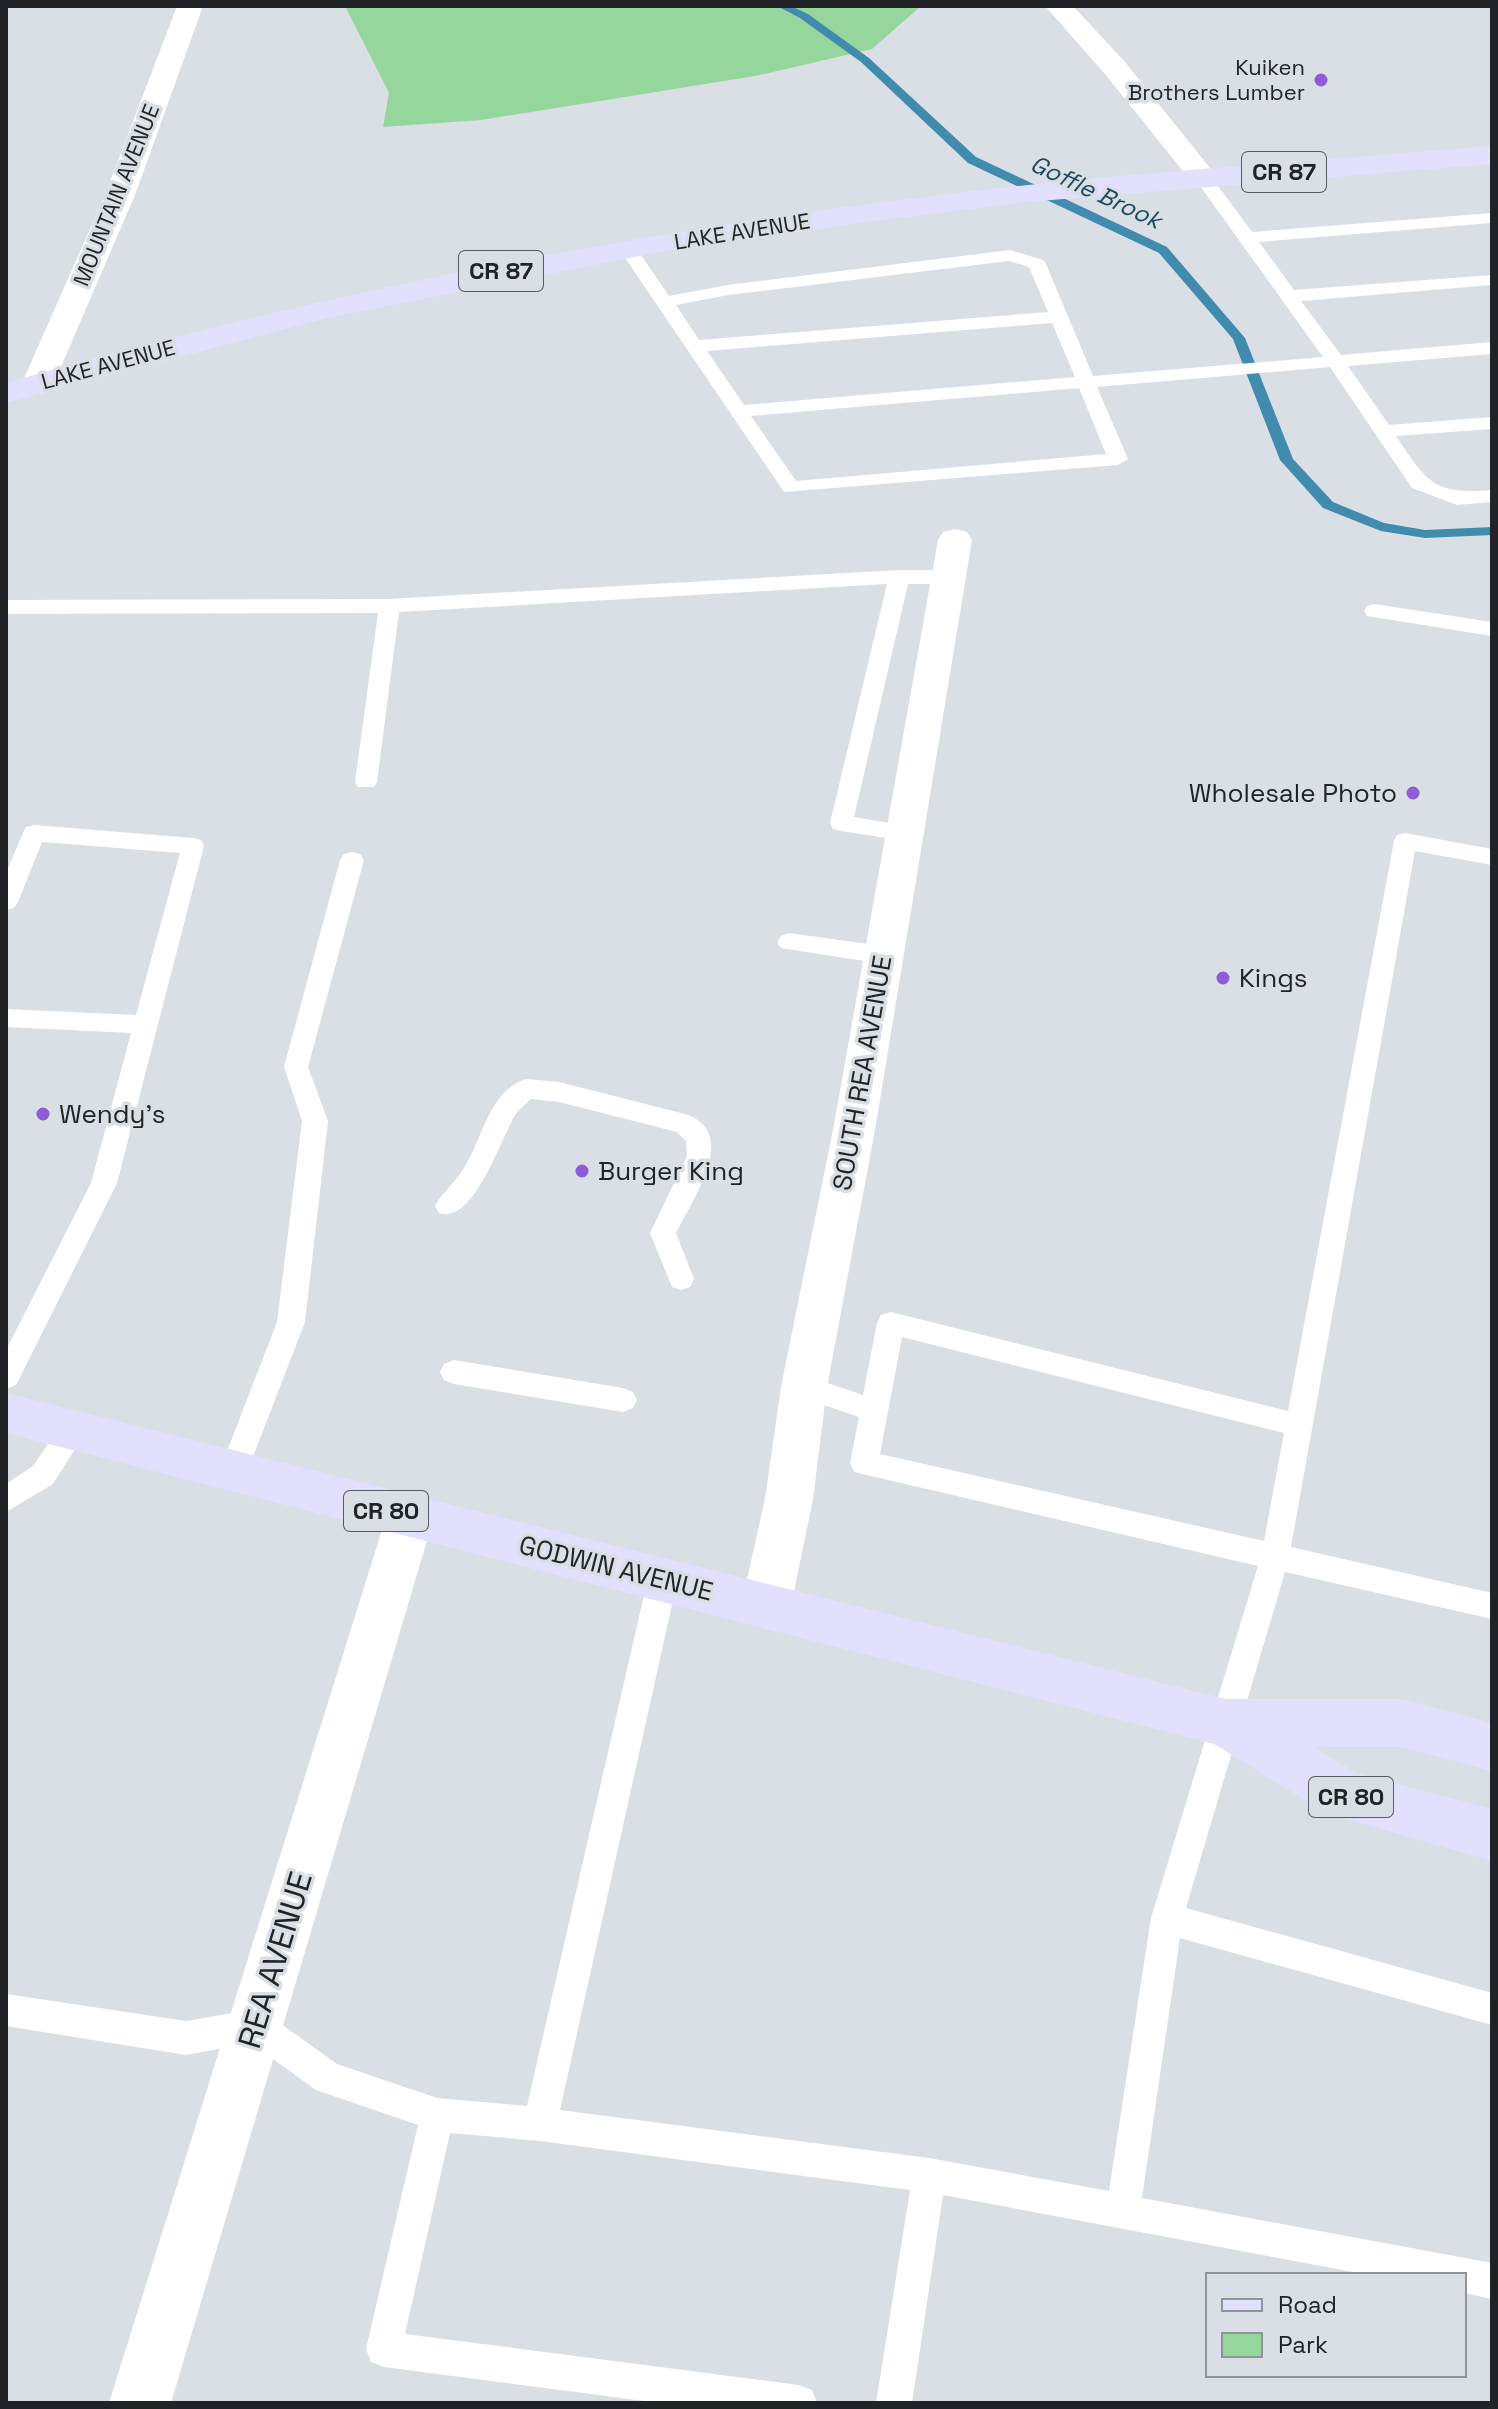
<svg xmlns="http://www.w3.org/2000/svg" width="1498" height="2409" viewBox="0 0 1498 2409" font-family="'Space Grotesk',sans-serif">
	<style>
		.green { fill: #94d69b }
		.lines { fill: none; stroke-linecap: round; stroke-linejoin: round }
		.stream { fill: #418cae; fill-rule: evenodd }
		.lane { fill: #fff; fill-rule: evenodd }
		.street { fill: #fff; fill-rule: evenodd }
		.primary { fill: #e3e0fd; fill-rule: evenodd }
		.poi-dot { fill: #8e5dd6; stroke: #d9dfe5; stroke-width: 3 }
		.labels { text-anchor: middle; stroke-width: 7; stroke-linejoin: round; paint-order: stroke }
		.far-poi-label { font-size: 22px; fill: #212326; stroke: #d9dfe5; text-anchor: end }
		.far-street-label { font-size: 22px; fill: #212326; stroke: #d9dfe5 }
		.shield { fill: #d9dfe5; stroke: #585b5f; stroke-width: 2 }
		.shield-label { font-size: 24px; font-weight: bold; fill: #212326 }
		.far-water-label { font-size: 24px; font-style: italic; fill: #1c495d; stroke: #d9dfe5 }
		.poi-label { font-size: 26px; fill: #212326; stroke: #d9dfe5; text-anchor: start }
		.street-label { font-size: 26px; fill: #212326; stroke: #d9dfe5 }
		.near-street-label { font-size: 32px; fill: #212326; stroke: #d9dfe5 }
	</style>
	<rect width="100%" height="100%" fill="#d9dfe5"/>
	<path class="green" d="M 345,6 L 921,6 L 872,49 L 755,76 L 481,120 L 383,127 L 389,93 Z"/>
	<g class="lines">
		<path class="stream" d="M 777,6 L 791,6 L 808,14 L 869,58 L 976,157 L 1167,247 L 1245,338 L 1293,459 L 1333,502 L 1384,523 L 1425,530 L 1492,527 L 1492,535 L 1425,538 L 1381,531 L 1323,508 L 1280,460 L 1233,339 L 1159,253 L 968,163 L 861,62 L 800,18 Z"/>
		<path class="lane" d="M 1204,174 L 1210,175 L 1252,232 L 1492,213 L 1492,223 L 1259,242 L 1294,290 L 1492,275 L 1492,285 L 1301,301 L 1341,355 L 1492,342 L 1492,354 L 1348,366 L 1389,425 L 1492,417 L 1492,429 L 1396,436 C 1427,482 1433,495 1492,490 L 1492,502 L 1457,505 L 1412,488 L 1330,367 L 1097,387 L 1128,459 L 1118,465 L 784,492 L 619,249 L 628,244 L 634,245 L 669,296 L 728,285 L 1010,250 L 1043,260 L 1046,264 L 1093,376 L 1323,357 L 1195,179 ZM 1009,261 L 1029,267 L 1048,312 L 699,340 L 676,305 L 728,295 ZM 1052,323 L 1075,377 L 744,405 L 707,351 ZM 1079,388 L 1106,454 L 796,481 L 751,416 Z
			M 899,570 L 948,570 L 958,577 L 948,584 L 908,584 L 854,817 L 913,827 L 916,833 L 913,839 L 905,841 L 841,831 L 833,829 L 830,823 L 887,584 L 399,612 L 377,782 L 374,787 L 358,787 L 355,782 L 378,613 L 6,614 L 6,600 L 389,599 Z
			M 1374,604 L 1492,622 L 1492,636 L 1367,616 L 1364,611 L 1367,606 Z
			M 34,825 L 193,838 L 201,840 L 204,846 L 117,1183 L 16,1385 L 6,1389 L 6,1350 L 91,1183 L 131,1033 L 6,1027 L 6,1009 L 136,1015 L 180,853 L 42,842 L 18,902 L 14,908 L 6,910 L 6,873 L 23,833 L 26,827 Z
			M 1405,833 L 1492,849 L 1492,865 L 1415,851 L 1291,1547 L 1492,1593 L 1492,1619 L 1285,1572 L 1186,1908 L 1492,1993 L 1492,2025 L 1180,1938 L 1142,2198 L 1492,2263 L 1492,2299 L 1464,2293 L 1464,2275 L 1369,2275 L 943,2195 L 912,2403 L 876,2403 L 910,2190 L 540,2141 L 450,2133 L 405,2334 L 799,2385 L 812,2390 L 817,2403 L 660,2403 L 384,2367 L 371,2362 L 366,2349 L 418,2125 L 316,2090 L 251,2043 L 186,2055 L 6,2026 L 6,1994 L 186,2021 L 255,2009 L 267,2014 L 337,2064 L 437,2098 L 527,2106 L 647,1582 L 652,1573 L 662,1569 L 672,1573 L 677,1582 L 560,2110 L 929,2158 L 1109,2191 L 1151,1918 L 1258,1566 L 854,1472 L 850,1463 L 859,1417 L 794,1395 L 790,1387 L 794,1379 L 804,1375 L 863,1395 L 877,1323 L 881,1315 L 891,1312 L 1288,1411 L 1394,841 L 1397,835 ZM 902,1337 L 1284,1433 L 1264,1541 L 880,1454 Z
			M 352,852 L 360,854 L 364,860 L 308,1067 L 328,1121 L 305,1322 L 247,1472 L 243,1481 L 233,1484 L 223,1481 L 219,1472 L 277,1322 L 302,1121 L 284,1067 L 340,860 L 344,854 Z
			M 789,933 L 883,946 L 891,949 L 895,955 L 891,961 L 883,964 L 781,948 L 777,942 L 781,936 Z
			M 526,1079 L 559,1082 L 685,1114 C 741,1132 692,1200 676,1233 L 694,1279 L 690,1287 L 681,1290 L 672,1287 L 650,1233 L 687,1156 L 686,1141 L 677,1132 L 559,1102 L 531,1099 C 525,1105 518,1110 514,1117 C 500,1141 473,1225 439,1213 L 435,1206 C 442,1193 454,1183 462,1171 C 483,1141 487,1092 526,1079 Z
			M 454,1360 L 623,1388 L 633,1392 L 637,1400 L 633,1408 L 623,1412 L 454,1384 L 444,1380 L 440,1372 L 444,1364 Z
			M 73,1418 L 83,1422 L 87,1430 L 53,1484 L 6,1512 L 6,1484 L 33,1466 L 63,1422 Z"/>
		<path class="street" d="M 177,6 L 203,6 L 135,195 L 54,383 L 49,390 L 38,393 L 27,390 L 22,383 L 105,195 Z
			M 1045,6 L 1073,6 L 1125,62 L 1214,173 L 1219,179 L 1214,185 L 1204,188 L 1194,185 L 1105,74 Z
			M 955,529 L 967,532 L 972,540 L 875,1130 L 827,1387 L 813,1499 L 791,1606 L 784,1622 L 766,1629 L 748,1622 L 741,1606 L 765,1499 L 781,1387 L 833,1130 L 938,540 L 943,532 Z
			M 410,1496 L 427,1502 L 434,1517 L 171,2403 L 109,2403 L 386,1517 L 393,1502 Z"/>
		<path class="primary" d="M 1492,146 L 1492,164 L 1027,202 L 873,221 L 654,253 L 327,318 L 6,403 L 6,383 C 315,294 629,232 948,194 C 1129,172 1311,161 1492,146 Z
			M 6,1393 L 1226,1699 L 1402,1699 L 1492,1723 L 1492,1771 L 1402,1747 L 1313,1747 L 1356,1773 L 1492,1809 L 1492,1861 L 1326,1813 L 1214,1744 L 6,1433 Z"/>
	</g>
	<g class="poi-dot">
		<circle cx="1321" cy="80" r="8"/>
		<circle cx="1413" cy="793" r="8"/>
		<circle cx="1223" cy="978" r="8"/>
		<circle cx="43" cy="1114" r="8"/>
		<circle cx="582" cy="1171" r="8"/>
	</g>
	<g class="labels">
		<g class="far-poi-label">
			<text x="1305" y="75">Kuiken<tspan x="1305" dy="25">Brothers Lumber</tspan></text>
		</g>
		<g class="far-street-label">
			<text transform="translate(116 195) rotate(-68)" y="8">MOUNTAIN AVENUE</text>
			<text transform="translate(742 231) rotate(-9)" y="8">LAKE AVENUE</text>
			<text transform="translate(108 364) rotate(-15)" y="8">LAKE AVENUE</text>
		</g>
		<g class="shield">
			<rect x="1242" y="152" width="84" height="40" rx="6"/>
			<rect x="459" y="251" width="84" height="40" rx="6"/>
			<rect x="344" y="1491" width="84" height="40" rx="6"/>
			<rect x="1309" y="1777" width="84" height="40" rx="6"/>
		</g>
		<g class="shield-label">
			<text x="1284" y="180">CR 87</text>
			<text x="501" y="279">CR 87</text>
			<text x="386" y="1519">CR 80</text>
			<text x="1351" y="1805">CR 80</text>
		</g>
		<g class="far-water-label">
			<text transform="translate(1096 192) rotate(25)" y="8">Goffle Brook</text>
		</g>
		<g class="poi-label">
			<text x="1397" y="802" text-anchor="end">Wholesale Photo</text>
			<text x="1239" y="987">Kings</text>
			<text x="59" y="1123">Wendy's</text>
			<text x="598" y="1180">Burger King</text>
		</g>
		<g class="street-label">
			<text transform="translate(862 1073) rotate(-80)" y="9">SOUTH REA AVENUE</text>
			<text transform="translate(616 1568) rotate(14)" y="9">GODWIN AVENUE</text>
		</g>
		<g class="near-street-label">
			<text transform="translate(275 1960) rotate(-73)" y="11">REA AVENUE</text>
		</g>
	</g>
	<rect width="1498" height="2409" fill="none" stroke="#212326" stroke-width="16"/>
	<rect x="1206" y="2273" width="260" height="104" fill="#d9dfe5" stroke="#8f9499" stroke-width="2"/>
	<rect x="1222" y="2299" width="40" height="12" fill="#e3e0fd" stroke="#8f9499" stroke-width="2"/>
	<text x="1278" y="2313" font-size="24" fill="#212326">Road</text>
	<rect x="1222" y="2333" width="40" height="24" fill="#94d69b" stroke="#8f9499" stroke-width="2"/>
	<text x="1278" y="2353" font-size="24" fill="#212326">Park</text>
</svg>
